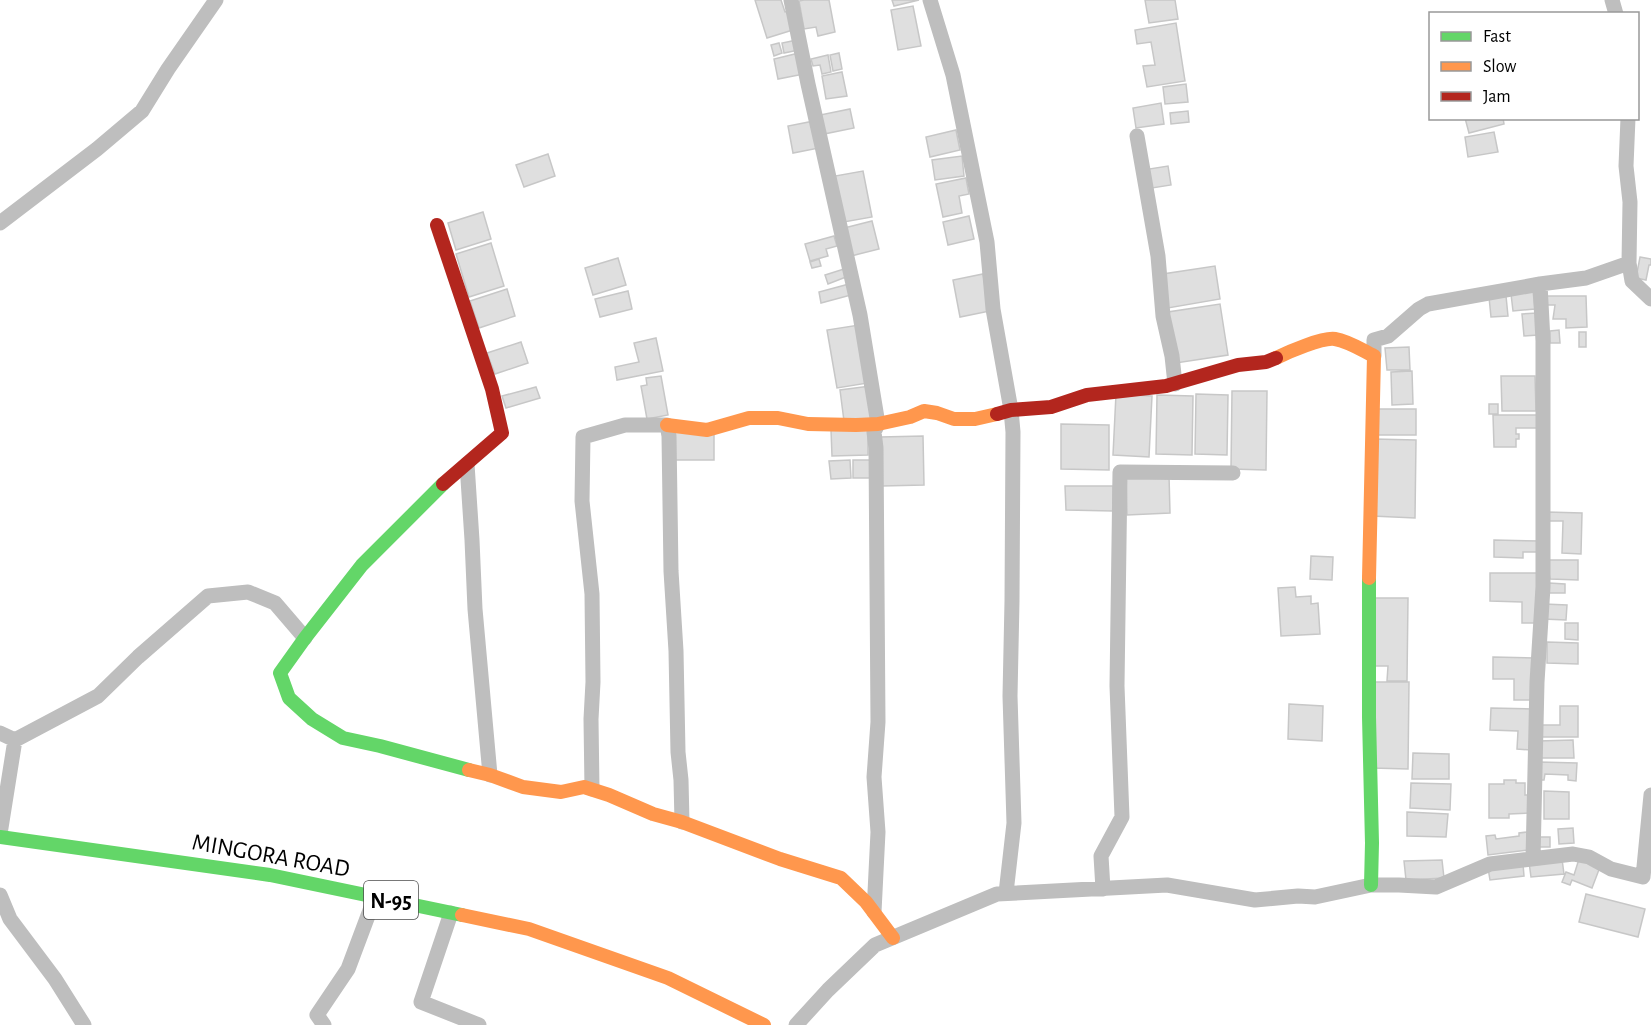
<svg xmlns="http://www.w3.org/2000/svg" width="1651" height="1025" viewBox="0 0 1651 1025" font-family="'Alegreya Sans',sans-serif">
	<style>
		.building { fill: #dfdfdf; stroke: #c7c7c7; stroke-width: 1.5 }
		.lines { fill: none; stroke-linecap: round; stroke-linejoin: round }
		.street { stroke: #bebebe; stroke-width: 15 }
		.fast { stroke: #63d668; stroke-width: 14 }
		.slow { stroke: #ff974d; stroke-width: 14 }
		.jam { stroke: #b3261e; stroke-width: 14 }
		.labels { text-anchor: middle; stroke-width: 4.5; stroke-linejoin: round; paint-order: stroke }
		.shield { fill: #fff; stroke: #4c4c4c; stroke-width: 1.5 }
		.shield-label { font-size: 22px; font-weight: bold; fill: #000 }
		.street-label { font-size: 24px; fill: #000; stroke: #fff }
	</style>
	<rect width="100%" height="100%" fill="#fff"/>
	<path class="building" d="M 755,0 L 781,0 L 785,12 L 790,11 L 796,29 L 767,38 Z
		M 804,0 L 829,0 L 835,32 L 818,36 L 816,27 L 804,29 L 799,1 Z
		M 892,0 L 919,0 L 894,6 Z
		M 1145,0 L 1175,0 L 1178,19 L 1149,23 Z
		M 913,6 L 921,46 L 898,50 L 891,10 Z
		M 1176,23 L 1185,81 L 1147,87 L 1143,66 L 1155,65 L 1151,42 L 1137,44 L 1135,30 Z
		M 797,40 L 799,50 L 784,53 L 782,43 Z
		M 779,43 L 782,53 L 774,56 L 771,45 Z
		M 799,53 L 804,74 L 778,79 L 774,59 Z
		M 839,53 L 842,69 L 833,71 L 830,55 Z
		M 828,55 L 831,72 L 822,74 L 820,65 L 813,66 L 811,59 Z
		M 842,72 L 847,96 L 826,99 L 822,76 Z
		M 1186,84 L 1188,102 L 1165,104 L 1163,87 Z
		M 1161,103 L 1164,124 L 1136,128 L 1133,108 Z
		M 850,109 L 854,128 L 824,134 L 820,115 Z
		M 1188,111 L 1189,122 L 1171,124 L 1170,113 Z
		M 1465,118 L 1503,118 L 1504,124 L 1469,133 Z
		M 814,121 L 819,148 L 793,153 L 788,126 Z
		M 956,130 L 960,150 L 930,157 L 926,137 Z
		M 1494,132 L 1498,152 L 1468,157 L 1465,137 Z
		M 548,154 L 555,176 L 524,187 L 516,165 Z
		M 962,156 L 964,176 L 935,180 L 932,160 Z
		M 1168,166 L 1171,185 L 1152,188 L 1149,169 Z
		M 863,171 L 872,217 L 844,222 L 835,176 Z
		M 966,178 L 969,194 L 959,196 L 962,213 L 943,217 L 936,184 Z
		M 483,212 L 491,239 L 456,250 L 448,223 Z
		M 969,216 L 974,239 L 948,245 L 943,222 Z
		M 872,221 L 879,249 L 851,256 L 844,228 Z
		M 834,236 L 837,246 L 826,249 L 828,256 L 810,261 L 805,244 Z
		M 491,243 L 504,286 L 469,297 L 456,254 Z
		M 1640,257 L 1651,259 L 1651,265 L 1649,265 L 1646,280 L 1636,278 Z
		M 618,258 L 626,285 L 593,295 L 585,268 Z
		M 819,259 L 821,266 L 812,268 L 810,262 Z
		M 1215,266 L 1220,299 L 1168,308 L 1163,274 Z
		M 844,269 L 846,277 L 828,284 L 825,275 Z
		M 983,274 L 990,311 L 960,317 L 953,280 Z
		M 849,284 L 851,295 L 821,303 L 819,292 Z
		M 507,289 L 515,316 L 479,328 L 470,301 Z
		M 628,291 L 632,309 L 600,317 L 595,299 Z
		M 1533,291 L 1535,309 L 1513,311 L 1511,294 Z
		M 1506,296 L 1508,316 L 1491,317 L 1489,297 Z
		M 1546,296 L 1586,296 L 1587,327 L 1566,328 L 1566,319 L 1553,319 L 1555,305 L 1546,305 Z
		M 1220,304 L 1228,355 L 1176,363 L 1168,312 Z
		M 1537,313 L 1538,335 L 1524,336 L 1522,314 Z
		M 859,325 L 868,383 L 837,388 L 827,330 Z
		M 1559,330 L 1560,343 L 1550,343 L 1550,331 Z
		M 1579,332 L 1586,332 L 1586,347 L 1579,347 Z
		M 656,338 L 663,371 L 617,380 L 615,367 L 639,362 L 634,343 Z
		M 521,342 L 528,363 L 495,374 L 487,353 Z
		M 1409,347 L 1410,370 L 1387,370 L 1385,348 Z
		M 1412,371 L 1413,404 L 1392,405 L 1391,372 Z
		M 661,376 L 668,415 L 647,419 L 641,386 L 647,385 L 646,378 Z
		M 1501,376 L 1535,376 L 1536,411 L 1502,411 Z
		M 870,386 L 874,420 L 844,421 L 840,390 Z
		M 536,387 L 540,398 L 506,408 L 502,396 Z
		M 1232,391 L 1267,391 L 1266,470 L 1231,469 Z
		M 1116,394 L 1152,396 L 1149,457 L 1113,455 Z
		M 1196,394 L 1228,395 L 1227,455 L 1195,454 Z
		M 1157,395 L 1193,396 L 1192,455 L 1156,454 Z
		M 1489,404 L 1498,404 L 1498,414 L 1489,414 Z
		M 1374,409 L 1416,409 L 1416,435 L 1374,435 Z
		M 1493,415 L 1537,415 L 1537,428 L 1516,428 L 1516,434 L 1519,434 L 1519,439 L 1516,439 L 1516,447 L 1494,447 Z
		M 1061,424 L 1109,425 L 1109,470 L 1061,469 Z
		M 831,430 L 868,430 L 868,455 L 832,456 Z
		M 675,431 L 714,432 L 714,460 L 675,460 Z
		M 923,436 L 924,485 L 882,486 L 880,437 Z
		M 1374,439 L 1416,440 L 1415,518 L 1372,516 Z
		M 850,460 L 851,478 L 831,479 L 829,461 Z
		M 853,460 L 870,460 L 870,478 L 853,478 Z
		M 1169,475 L 1170,513 L 1127,515 L 1126,476 Z
		M 1065,486 L 1113,486 L 1113,511 L 1066,510 Z
		M 1547,512 L 1582,513 L 1581,554 L 1562,553 L 1563,521 L 1547,521 Z
		M 1494,540 L 1541,541 L 1541,552 L 1523,552 L 1523,558 L 1494,557 Z
		M 1311,556 L 1333,557 L 1332,580 L 1310,579 Z
		M 1547,560 L 1578,560 L 1578,580 L 1550,579 Z
		M 1490,573 L 1537,573 L 1536,623 L 1522,623 L 1522,602 L 1490,601 Z
		M 1549,583 L 1565,584 L 1565,593 L 1549,593 Z
		M 1295,587 L 1296,597 L 1311,596 L 1311,604 L 1318,603 L 1320,634 L 1281,636 L 1278,588 Z
		M 1372,598 L 1408,598 L 1407,681 L 1387,681 L 1388,666 L 1372,666 Z
		M 1544,604 L 1567,605 L 1566,620 L 1543,619 Z
		M 1565,623 L 1578,623 L 1578,640 L 1565,639 Z
		M 1547,642 L 1578,643 L 1578,664 L 1547,663 Z
		M 1493,657 L 1535,658 L 1533,700 L 1514,700 L 1514,679 L 1493,679 Z
		M 1373,682 L 1409,682 L 1408,769 L 1372,768 Z
		M 1289,704 L 1323,706 L 1322,741 L 1288,739 Z
		M 1560,706 L 1578,706 L 1578,737 L 1539,737 L 1538,725 L 1560,725 Z
		M 1491,708 L 1533,709 L 1531,750 L 1517,749 L 1518,731 L 1490,730 Z
		M 1573,740 L 1574,758 L 1539,758 L 1538,741 Z
		M 1413,753 L 1449,754 L 1449,779 L 1412,779 Z
		M 1539,762 L 1577,763 L 1576,781 L 1568,780 L 1568,775 L 1545,774 L 1544,780 L 1538,780 Z
		M 1504,780 L 1516,780 L 1516,783 L 1525,783 L 1525,795 L 1529,795 L 1529,813 L 1509,814 L 1509,818 L 1489,818 L 1489,784 L 1504,784 Z
		M 1411,783 L 1451,784 L 1450,810 L 1410,808 Z
		M 1544,791 L 1569,792 L 1569,819 L 1544,819 Z
		M 1407,812 L 1448,814 L 1446,837 L 1407,836 Z
		M 1573,828 L 1574,843 L 1559,844 L 1558,829 Z
		M 1527,832 L 1529,850 L 1488,855 L 1486,836 L 1495,835 L 1496,839 L 1519,836 L 1519,833 Z
		M 1536,837 L 1550,837 L 1550,847 L 1536,847 Z
		M 1562,859 L 1564,874 L 1531,877 L 1529,862 Z
		M 1579,859 L 1600,867 L 1592,888 L 1572,880 L 1570,885 L 1562,882 L 1566,872 L 1574,875 Z
		M 1442,860 L 1444,878 L 1406,880 L 1404,861 Z
		M 1523,864 L 1524,876 L 1490,880 L 1488,868 Z
		M 1586,894 L 1645,909 L 1638,937 L 1579,922 Z"/>
	<g class="lines">
		<path class="street" d="M 791,0 L 808,84 L 860,315 L 878,424 L 874,432 L 876,448 L 878,722 L 874,777 L 878,832 L 874,912
			M 930,0 L 953,75 L 987,242 L 993,309 L 1011,410 L 1013,432 L 1012,601 L 1010,696 L 1014,823 L 1006,893
			M 1612,0 L 1616,14
			M 1137,136 L 1158,256 L 1163,316 L 1172,356 L 1175,384
			M 0,223 L 97,149 L 142,111 L 168,69 L 216,0
			M 1629,263 L 1632,281 L 1651,299
			M 1374,356 L 1374,340 L 1388,336 L 1419,309 L 1428,304 L 1540,284
			M 467,464 L 472,540 L 475,609 L 490,775
			M 0,733 L 15,740 L 0,834
			M 15,740 L 98,696 L 138,657 L 208,596 L 248,592 L 275,603 L 305,638
			M 592,789 L 591,719 L 593,682 L 592,594 L 582,501 L 583,437 L 625,425 L 667,425 L 669,436 L 671,571 L 676,651 L 678,752 L 681,780 L 682,822
			M 1533,859 L 1537,682 L 1543,587 L 1543,341 L 1540,284 L 1586,278 L 1629,263 L 1630,202 L 1626,166 L 1628,118
			M 1103,889 L 1101,856 L 1122,817 L 1117,686 L 1120,472 L 1233,473
			M 0,895 L 10,919 L 55,979 L 84,1025
			M 451,913 L 421,1002 L 479,1025
			M 324,1025 L 317,1015 L 348,969 L 375,897
			M 796,1025 L 828,990 L 875,945 L 997,894 L 1167,885 L 1255,900 L 1298,896 L 1315,897 L 1371,885 L 1399,885 L 1436,887 L 1490,864 L 1573,854 L 1589,857 L 1611,869 L 1643,877 L 1651,795"/>
		<path class="fast" d="M 443,484 L 362,565 L 305,638 L 280,673 L 289,698 L 312,719 L 343,738 L 380,746 L 469,770
			M 1369,578 L 1369,717 L 1372,843 L 1371,885
			M 0,837 L 270,875 L 462,915"/>
		<path class="slow" d="M 1276,358 C 1288,352 1323,337 1335,339 C 1348,341 1362,350 1374,356 L 1369,578
			M 667,425 L 707,430 L 749,418 L 778,418 L 808,424 L 856,425 L 878,424 L 910,417 L 924,411 L 937,413 L 954,419 L 975,419 L 997,414
			M 469,770 L 490,775 L 523,787 L 561,792 L 584,787 L 609,795 L 653,814 L 682,822 L 780,859 L 841,878 L 866,902 L 893,938
			M 462,915 L 529,929 L 668,978 L 764,1025"/>
		<path class="jam" d="M 437,225 L 492,389 L 502,433 L 443,484
			M 997,414 L 1011,410 L 1051,407 L 1087,395 L 1166,386 L 1238,365 L 1266,362 L 1276,358"/>
	</g>
	<g class="labels">
		<rect class="shield" x="364" y="881" width="54" height="38" rx="4.5"/>
		<g class="shield-label">
			<text x="391" y="908">N-95</text>
		</g>
		<g class="street-label">
			<text transform="translate(271 855) rotate(10)" y="8">MINGORA ROAD</text>
		</g>
	</g>
	<rect x="1429" y="12" width="210" height="108" fill="#ffffff" stroke="#999999" stroke-width="1.5"/>
	<rect x="1441" y="32" width="30" height="9" fill="#63d668" stroke="#999999" stroke-width="1.5"/>
	<text x="1483" y="42" font-size="18" fill="#000000">Fast</text>
	<rect x="1441" y="62" width="30" height="9" fill="#ff974d" stroke="#999999" stroke-width="1.5"/>
	<text x="1483" y="72" font-size="18" fill="#000000">Slow</text>
	<rect x="1441" y="92" width="30" height="9" fill="#b3261e" stroke="#999999" stroke-width="1.5"/>
	<text x="1483" y="102" font-size="18" fill="#000000">Jam</text>
</svg>
